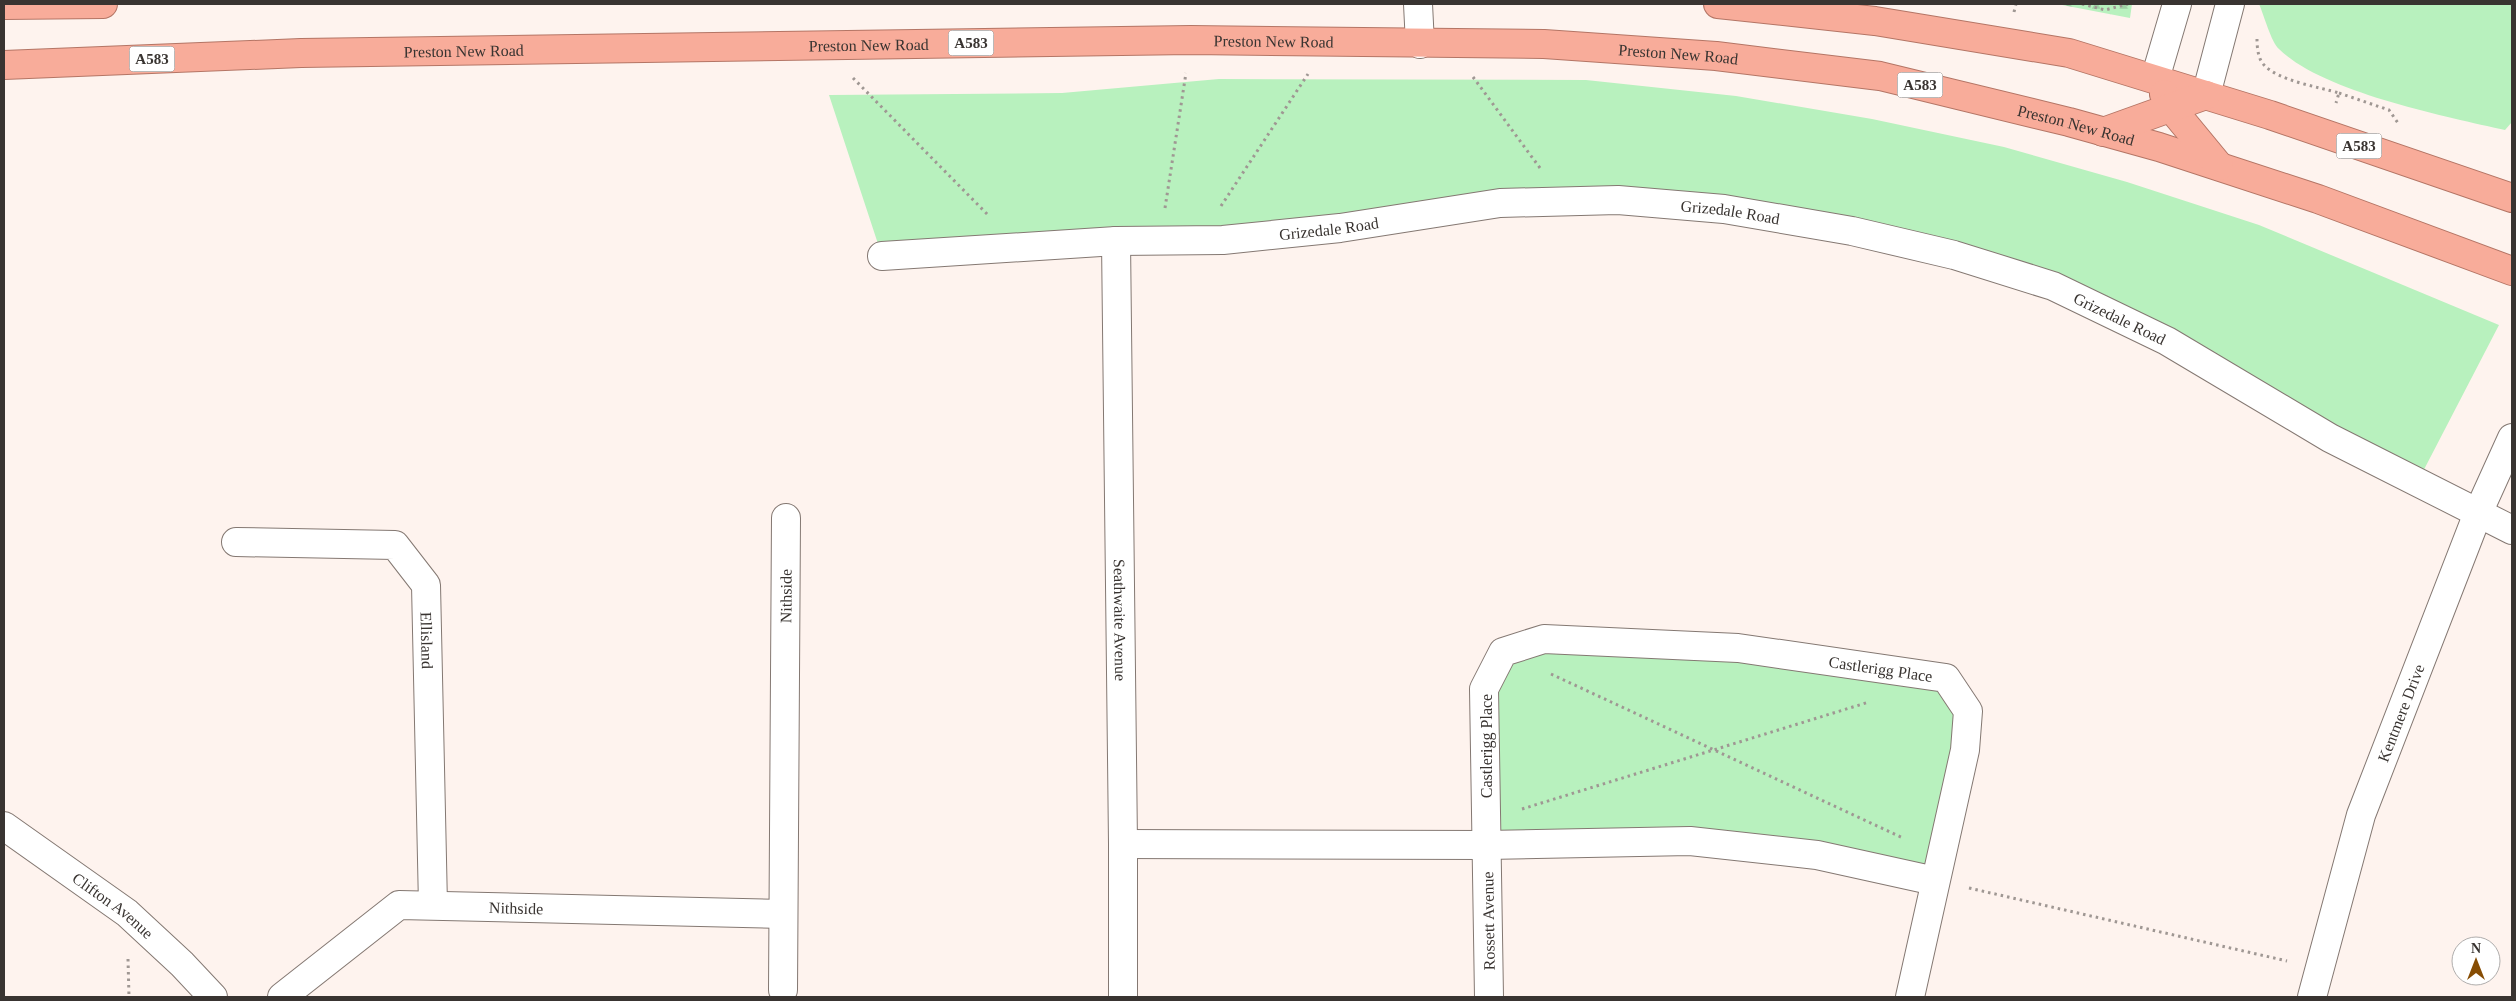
<svg xmlns="http://www.w3.org/2000/svg" width="2516" height="1001" viewBox="0 0 2516 1001" font-family="Georgia,serif">
	<style>
		.grass { fill: #b8f1be }
		.forest { fill: url(#forest-firs) }
		.lines { fill: none; stroke-linecap: round; stroke-linejoin: round }
		.minor-casing { stroke: #847872; stroke-width: 30 }
		.trunk-casing { stroke: #b47565; stroke-width: 30 }
		.path { stroke: #9f9793; stroke-width: 3; stroke-dasharray: 2.5 4; stroke-linecap: butt }
		.minor { stroke: #fff; stroke-width: 28 }
		.trunk { stroke: #f8ac9a; stroke-width: 28 }
		.labels { text-anchor: middle; stroke-width: 5; stroke-linejoin: round; paint-order: stroke }
		.shield { fill: #fff; stroke: #74716f; stroke-width: 1 }
		.shield-label { font-size: 15px; font-weight: bold; fill: #393431 }
		.street-label { font-size: 16px; fill: #393431; stroke: #fff }
	</style>
	<defs>
		<pattern id="forest-firs" width="22" height="20" patternUnits="userSpaceOnUse" patternTransform="scale(1.25)"><rect width="22" height="20" fill="#b8f1be"/><path d="M5 1l3.5 6h-7zM16 11l3.5 6h-7z" fill="#9fcfa4"/></pattern>
	</defs>
	<rect width="100%" height="100%" fill="#fef3ee"/>
	<path class="grass" d="M 2259,4 L 2512,4 L 2512,122 L 2505,130 C 2444,116 2323,92 2279,49 C 2271,42 2264,15 2259,4 Z
		M 1219,79 L 1586,80 L 1736,96 L 1872,119 L 2004,147 L 2127,182 L 2259,225 L 2499,325 L 2417,483 L 2167,341 L 1954,254 L 1618,200 L 882,256 L 829,95 L 1062,93 Z
		M 1544,639 L 1946,678 L 1968,711 L 1935,881 L 1817,855 L 1487,845 L 1484,689 L 1503,652 Z"/>
	<path class="forest" d="M 2057,4 L 2132,4 L 2130,18 Z"/>
	<g class="lines">
		<defs>
			<g id="minor">
				<path d="M 1418,4 L 1420,44"/>
				<path d="M 2155,79 L 2177,4"/>
				<path d="M 2206,95 L 2230,4"/>
				<path id="s1" d="M 1116,241 L 1123,844 L 1123,997"/>
				<path id="s2" d="M 882,256 L 1116,241 L 1223,240 L 1340,228 L 1500,203 L 1618,200 L 1724,209 L 1852,231 L 1954,255 L 2053,286 L 2167,341 L 2330,438 L 2512,530"/>
				<path id="s3" d="M 236,542 L 395,545 L 426,585 L 433,905"/>
				<path id="s4" d="M 4,826 L 127,913 L 182,964 L 213,997"/>
				<path d="M 1123,844 L 1487,845 L 1690,841 L 1817,855 L 1935,881"/>
				<path id="s5" d="M 783,990 L 786,518"/>
				<path id="s6" d="M 282,997 L 399,905 L 783,914"/>
				<path id="s7" d="M 1489,997 L 1484,689 L 1503,652 L 1544,639 L 1738,648 L 1946,678 L 1968,711 L 1965,750 L 1910,997"/>
				<path id="s8" d="M 2312,997 L 2361,815 L 2478,513 L 2512,438"/>
			</g>
			<g id="trunk">
				<path d="M 1718,4 L 1875,21 L 2069,53 L 2270,115 L 2512,198"/>
				<path d="M 4,5 L 103,4"/>
				<path id="s9" d="M 4,65 L 301,53 L 1191,40 L 1544,44 L 1716,56 L 1880,76 L 2069,122 L 2159,147 L 2318,199 L 2512,271"/>
				<path d="M 2164,94 L 2172,109 L 2219,166"/>
				<path d="M 2103,132 L 2206,95"/>
			</g>
		</defs>
		<use href="#minor" class="minor-casing"/>
		<use href="#trunk" class="trunk-casing"/>
		<path class="path" d="M 2082,4 L 2105,10 L 2128,4
			M 2014,12 L 2016,4
			M 2257,39 C 2257,47 2258,59 2264,65 C 2279,81 2319,87 2339,93 L 2336,103
			M 1473,77 L 1540,168
			M 853,78 L 989,216
			M 2339,93 L 2389,110 L 2398,123
			M 1221,206 L 1308,74
			M 1165,208 L 1186,73
			M 1551,674 L 1903,838
			M 1522,809 L 1869,702
			M 1969,888 L 2287,961
			M 128,959 L 129,997"/>
		<use href="#minor" class="minor"/>
		<use href="#trunk" class="trunk"/>
	</g>
	<g class="labels">
		<g class="shield">
			<rect x="948.5" y="30.5" width="45" height="25" rx="4"/>
			<rect x="129.5" y="46.5" width="45" height="25" rx="4"/>
			<rect x="1897.5" y="72.5" width="45" height="25" rx="4"/>
			<rect x="2336.5" y="133.5" width="45" height="25" rx="4"/>
		</g>
		<g class="shield-label">
			<text x="971" y="48">A583</text>
			<text x="152" y="64">A583</text>
			<text x="1920" y="90">A583</text>
			<text x="2359" y="151">A583</text>
		</g>
		<g class="street-label">
			<text dy="6" stroke="none"><textPath href="#s9" startOffset="1270">Preston New Road</textPath></text>
			<text dy="6" stroke="none"><textPath href="#s9" startOffset="865">Preston New Road</textPath></text>
			<text dy="6" stroke="none"><textPath href="#s9" startOffset="460">Preston New Road</textPath></text>
			<text dy="6" stroke="none"><textPath href="#s9" startOffset="1675">Preston New Road</textPath></text>
			<text dy="6" stroke="none"><textPath href="#s9" startOffset="2080">Preston New Road</textPath></text>
			<text dy="6" stroke="none"><textPath href="#s2" startOffset="852">Grizedale Road</textPath></text>
			<text dy="6" stroke="none"><textPath href="#s2" startOffset="448">Grizedale Road</textPath></text>
			<text dy="6" stroke="none"><textPath href="#s2" startOffset="1258">Grizedale Road</textPath></text>
			<text dy="6" stroke="none"><textPath href="#s5" startOffset="394">Nithside</textPath></text>
			<text dy="6" stroke="none"><textPath href="#s1" startOffset="379">Seathwaite Avenue</textPath></text>
			<text dy="6" stroke="none"><textPath href="#s3" startOffset="265">Ellisland</textPath></text>
			<text dy="6" stroke="none"><textPath href="#s7" startOffset="731">Castlerigg Place</textPath></text>
			<text dy="6" stroke="none"><textPath href="#s8" startOffset="298">Kentmere Drive</textPath></text>
			<text transform="translate(1486 746) rotate(-90)" y="6">Castlerigg Place</text>
			<text dy="6" stroke="none"><textPath href="#s4" startOffset="135">Clifton Avenue</textPath></text>
			<text dy="6" stroke="none"><textPath href="#s6" startOffset="266">Nithside</textPath></text>
			<text transform="translate(1488 921) rotate(-91)" y="6">Rossett Avenue</text>
		</g>
	</g>
	<rect width="2516" height="1001" fill="none" stroke="#393431" stroke-width="10"/>
	<g transform="translate(2476 961)"><circle r="24" fill="#ffffff" stroke="#b0aead"/>
	<path d="M0-4L9 19L0 12L-9 19Z" fill="#874d04"/>
	<text y="-8" font-size="14" font-weight="bold" text-anchor="middle" fill="#393431">N</text>
	</g>
</svg>
